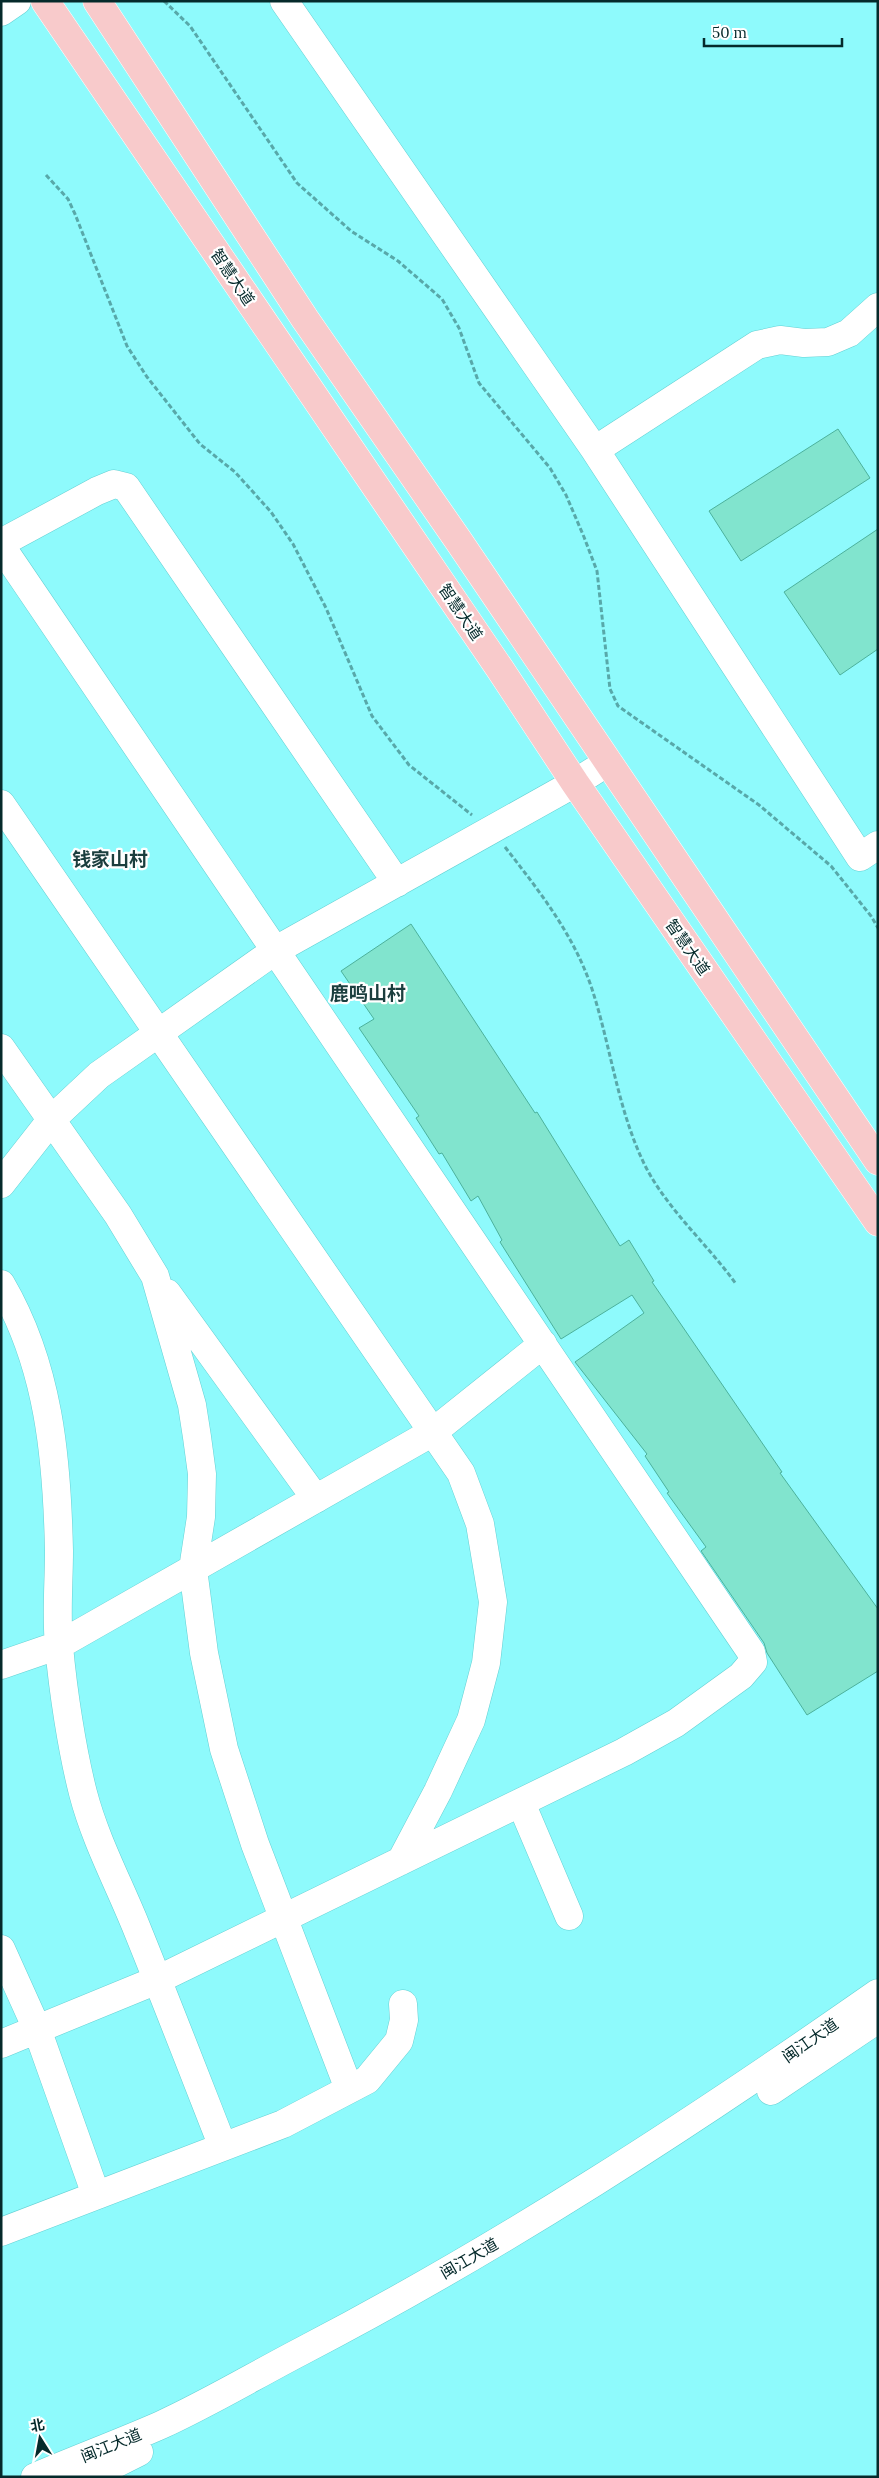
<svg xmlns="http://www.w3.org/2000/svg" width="879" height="2478" viewBox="0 0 879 2478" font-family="Lora,'Noto Sans SC',serif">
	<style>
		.building { fill: #81e4ce; stroke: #4cb19c }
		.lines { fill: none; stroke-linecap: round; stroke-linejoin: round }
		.minor-casing { stroke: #64d0d3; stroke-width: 29 }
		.major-casing { stroke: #fff; stroke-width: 29 }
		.path { stroke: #58a8a9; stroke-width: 3; stroke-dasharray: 5 2.5; stroke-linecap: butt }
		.minor { stroke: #fff; stroke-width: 28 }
		.major { stroke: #f8cacb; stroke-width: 28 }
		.labels { text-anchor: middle; stroke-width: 4.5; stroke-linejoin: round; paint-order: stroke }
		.street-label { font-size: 16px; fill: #052a2b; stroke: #fff }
		.quarter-label { font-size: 19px; font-weight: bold; fill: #1b3e3e; stroke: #fff }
	</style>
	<rect width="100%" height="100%" fill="#8efafc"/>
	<path class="building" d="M 838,429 L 870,478 L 741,561 L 709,511 Z
		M 878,529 L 878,649 L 840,675 L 784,592 Z
		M 411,924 L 535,1113 L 537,1112 L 620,1246 L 629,1240 L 654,1281 L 652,1282 L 782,1472 L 780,1473 L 878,1609 L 878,1671 L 807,1715 L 767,1653 L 764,1643 L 701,1551 L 706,1547 L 667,1493 L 669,1492 L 645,1456 L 647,1454 L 575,1362 L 644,1313 L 632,1295 L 561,1339 L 500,1242 L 502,1240 L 478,1196 L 471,1201 L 442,1153 L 439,1154 L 416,1118 L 419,1116 L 359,1028 L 374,1019 L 341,971 Z"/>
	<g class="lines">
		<defs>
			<path id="minor" d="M 284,1 L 595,450 L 860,857 L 878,845
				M 1,12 L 17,1
				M 595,450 L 757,345 L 780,340 L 804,343 L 828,342 L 849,333 L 878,307
				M 1,543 L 97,491 L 114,484 L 126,487 L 397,883
				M 1,546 L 751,1652 L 753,1662 L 741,1676 L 676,1723 L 624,1752 L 157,1980 L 1,2044
				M 1,804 L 461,1473 L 480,1524 L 493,1602 L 486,1663 L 471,1720 L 438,1791 L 401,1861
				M 1,1048 L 118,1215 L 155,1276 L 192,1405 L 197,1437 L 202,1474 L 201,1517 L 193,1569 L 204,1653 L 224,1749 L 255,1844 L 349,2089
				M 1,1184 L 52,1119 L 99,1075 L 276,950 L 575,783 L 608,762
				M 1,1284 C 49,1366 57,1458 59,1551 C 59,1582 56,1615 59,1646 C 63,1691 72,1750 83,1793 C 95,1839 117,1880 135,1924 C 165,1998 194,2073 223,2147
				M 167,1293 L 316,1499
				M 1,1665 L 59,1645 L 433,1432 L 543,1344
				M 521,1803 L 569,1916
				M 1,1949 L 37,2029 L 96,2195
				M 771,2091 L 878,2019
				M 1,2232 L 283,2124 L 367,2080 L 399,2041 L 404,2020 L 403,2004
				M 35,2477 C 77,2459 120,2443 161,2425 C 209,2403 254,2376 300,2352 C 502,2247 692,2123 878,1993
				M 89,2477 L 139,2452"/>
			<path id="major" d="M 45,1 L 500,669 L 575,783 L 878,1222
				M 97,1 L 305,319 L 458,540 L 878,1161"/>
		</defs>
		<use href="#minor" class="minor-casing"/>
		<use href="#major" class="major-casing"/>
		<path class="path" d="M 164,1 L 190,26 L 297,183 L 351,231 L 398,261 L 442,299 L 459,328 L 479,383 L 550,468 L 566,495 L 584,537 L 597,571 L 610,689 L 618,706 L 759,805 L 831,866 L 871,916 L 878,928
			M 46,175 L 68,199 L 75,214 L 127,346 L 147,377 L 200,444 L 235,472 L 271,512 L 293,544 L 326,608 L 372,716 L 409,765 L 472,815
			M 505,847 C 540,892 574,935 592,989 C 610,1044 617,1104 641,1157 C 662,1205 706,1242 736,1284"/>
		<use href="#minor" class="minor"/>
		<use href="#major" class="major"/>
	</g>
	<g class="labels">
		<g class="street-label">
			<text transform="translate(233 277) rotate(56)" y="6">智慧大道</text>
			<text transform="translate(461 612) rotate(56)" y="6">智慧大道</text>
			<text transform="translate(688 947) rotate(55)" y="6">智慧大道</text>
			<text transform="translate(810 2040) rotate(-35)" y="6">闽江大道</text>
			<text transform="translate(469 2258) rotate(-30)" y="6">闽江大道</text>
			<text transform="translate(111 2445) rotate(-22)" y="6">闽江大道</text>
		</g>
		<g class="quarter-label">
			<text x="110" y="866">钱家山村</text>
			<text x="368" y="1000">鹿鸣山村</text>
		</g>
	</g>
	<rect width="879" height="2478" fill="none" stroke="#052a2b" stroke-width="5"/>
	<g transform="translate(40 2438) rotate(349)" stroke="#ffffff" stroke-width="4" paint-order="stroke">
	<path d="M0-4L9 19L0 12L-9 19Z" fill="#052a2b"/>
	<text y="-8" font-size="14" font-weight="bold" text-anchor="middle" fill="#052a2b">北</text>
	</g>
	<path d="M704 38v8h138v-8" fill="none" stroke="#052a2b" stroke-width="2.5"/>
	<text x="712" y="38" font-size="15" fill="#052a2b" stroke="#ffffff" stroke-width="4" paint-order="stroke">50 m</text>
</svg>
